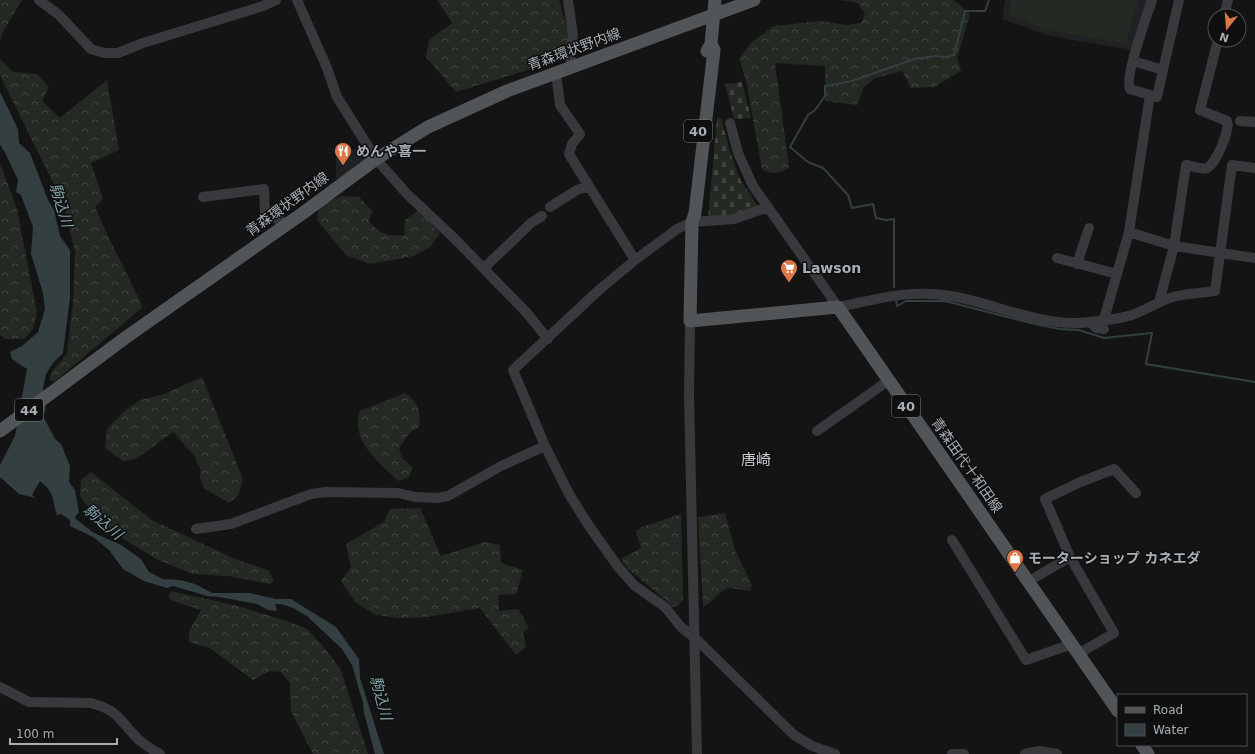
<svg xmlns="http://www.w3.org/2000/svg" width="1255" height="754" viewBox="0 0 1255 754" font-family="'DejaVu Sans','Noto Sans JP',sans-serif">
	<style>
		.built { fill: #202122 }
		.forest { fill: url(#forest-crowns) }
		.cemetery { fill: url(#cemetery-stones) }
		.pitch { fill: #242923 }
		.water { fill: #333f40 }
		.lines { fill: none; stroke-linecap: round; stroke-linejoin: round }
		.stream { stroke: #333f40; stroke-width: 2 }
		.minor { stroke: #37393c; stroke-width: 10 }
		.major { stroke: #525558; stroke-width: 13 }
		.labels { text-anchor: middle; stroke-width: 3; stroke-linejoin: round; paint-order: stroke }
		.shield { fill: #0f0f10; stroke: #797f83; stroke-width: 1 }
		.shield-label { font-size: 13px; font-weight: bold; fill: #a7afb4 }
		.street-label { font-size: 14px; fill: #a7afb4; stroke: #0f0f10 }
		.poi-label { font-size: 14px; font-weight: bold; fill: #a7afb4; stroke: #0f0f10; text-anchor: start }
		.water-label { font-size: 15px; font-style: italic; fill: #82a5ab; stroke: #0f0f10 }
		.neighbourhood-label { font-size: 15px; fill: #c8cdd0; stroke: #0f0f10 }
	</style>
	<defs>
		<pattern id="forest-crowns" width="20" height="18" patternUnits="userSpaceOnUse"><rect width="20" height="18" fill="#242923"/><path d="M2 6a3 3 0 1 1 6 0M12 15a3 3 0 1 1 6 0" fill="none" stroke="#414641"/></pattern>
		<pattern id="cemetery-stones" width="16" height="16" patternUnits="userSpaceOnUse"><rect width="16" height="16" fill="#242923"/><path d="M2 7V4a2 2 0 0 1 4 0v3zM10 15v-3a2 2 0 0 1 4 0v3z" fill="#414641"/></pattern>
	</defs>
	<rect width="100%" height="100%" fill="#141415"/>
	<path class="built" d="M 1005,0 L 1148,0 L 1131,50 L 1050,36 L 1002,19 Z
		M 363,145 L 371,156 L 340,180 L 336,177 L 336,158 Z"/>
	<path class="forest" d="M 0,0 L 22,0 L 3,32 L 0,41 Z
		M 437,0 L 559,0 L 569,35 L 564,59 L 456,92 L 426,57 L 429,40 L 452,23 Z
		M 839,0 L 954,0 L 970,14 L 957,58 L 961,71 L 934,87 L 911,88 L 902,71 L 875,78 L 864,87 L 857,105 L 825,101 L 825,66 L 775,63 L 789,167 C 780,174 772,175 762,169 L 746,81 L 739,58 L 753,41 L 774,26 L 820,21 L 846,25 L 861,23 L 865,14 L 858,3 Z
		M 0,59 L 13,72 L 37,74 L 49,87 L 42,101 L 60,118 L 107,80 L 119,150 L 91,163 L 103,199 L 95,207 L 107,234 L 143,307 L 54,382 L 49,380 L 53,370 L 67,354 L 73,303 L 75,251 L 63,203 L 0,75 Z
		M 0,163 L 17,209 L 37,313 L 33,329 L 24,339 L 5,339 L 0,335 Z
		M 343,196 L 359,197 L 372,211 L 369,221 C 380,234 386,237 404,235 L 405,220 L 419,210 L 440,234 L 429,248 L 414,256 L 370,264 L 346,255 L 317,220 L 319,208 L 331,200 Z
		M 202,377 L 243,479 L 238,496 L 229,503 L 204,488 L 200,478 L 201,470 L 195,457 L 173,432 L 136,459 L 123,461 L 105,448 L 107,429 L 128,408 L 141,400 L 164,394 Z
		M 405,393 C 418,402 421,411 419,427 L 409,433 L 399,449 L 402,458 L 413,468 L 409,477 L 398,481 C 380,463 349,440 360,411 Z
		M 91,472 L 152,520 L 233,558 L 268,570 L 274,580 L 270,584 L 228,576 L 193,574 L 158,560 L 125,540 L 95,517 L 80,496 L 81,480 Z
		M 420,508 L 441,556 L 485,542 L 500,545 L 501,563 L 523,570 L 516,594 L 498,595 L 499,611 L 518,609 L 529,628 L 523,632 L 526,647 L 516,655 L 480,608 L 427,617 L 399,618 L 376,615 L 355,602 L 341,581 L 351,567 L 346,544 L 384,522 L 390,509 Z
		M 725,513 L 735,550 L 752,585 L 750,591 C 744,591 735,588 730,588 C 718,590 714,602 703,607 L 698,517 Z
		M 681,514 L 683,599 L 678,606 L 672,607 L 667,601 L 628,569 L 621,559 L 641,548 L 636,531 L 642,527 Z
		M 170,591 L 234,605 L 274,617 L 306,628 L 322,645 L 340,668 L 368,754 L 313,754 L 291,711 L 290,683 L 281,672 L 270,671 L 253,680 L 210,648 L 189,642 L 189,631 L 201,610 L 173,601 L 169,598 Z"/>
	<path class="cemetery" d="M 742,82 L 751,118 L 734,119 L 725,84 Z
		M 721,117 L 730,152 L 741,181 L 758,206 L 732,216 L 708,218 L 717,118 Z"/>
	<path class="pitch" d="M 1012,0 L 1138,0 L 1126,44 L 1046,30 L 1009,14 Z"/>
	<path class="water" d="M 0,92 L 18,129 L 19,143 L 30,153 L 48,200 L 54,210 L 60,236 L 70,250 L 70,298 L 63,353 L 53,363 L 46,374 L 43,388 L 46,408 L 43,416 L 55,439 L 61,444 L 70,466 L 69,482 L 75,490 L 79,513 L 75,516 L 76,519 L 94,533 L 121,545 L 141,559 L 149,572 L 163,579 L 180,580 L 195,584 L 212,593 L 250,593 L 276,599 L 291,599 L 336,627 L 359,659 L 360,678 L 384,754 L 375,754 L 364,713 L 363,703 L 352,665 L 342,649 L 307,616 L 293,608 L 281,604 L 275,604 L 277,611 L 268,610 L 257,604 L 219,597 L 207,596 L 173,586 L 167,588 L 144,581 L 123,569 L 109,550 L 93,537 L 70,526 L 70,520 L 61,514 L 57,515 C 52,499 55,493 40,481 L 32,495 L 36,498 L 19,494 L 0,477 L 0,465 L 15,436 L 27,369 L 12,359 L 10,352 L 22,346 L 38,332 L 45,309 L 43,293 L 31,254 L 33,227 L 21,195 L 16,192 L 18,180 C 14,172 4,148 0,145 Z"/>
	<g class="lines">
		<path class="stream" d="M 894,287 L 894,219 L 886,220 L 876,218 L 873,204 L 852,208 L 848,195 L 823,168 L 808,162 L 790,147 L 808,115 L 815,110 L 825,96 L 825,86 L 852,81 L 914,59 L 936,56 L 946,57 L 954,55 L 965,11 L 985,11 L 989,0
			M 896,299 L 897,306 L 906,301 L 945,301 L 1031,323 L 1060,329 L 1079,330 L 1104,338 L 1152,333 L 1146,364 L 1255,382"/>
		<path class="minor" d="M 39,0 L 59,15 L 91,49 L 104,53 L 118,53 L 143,43 L 263,6 L 276,0
			M 297,0 L 327,68 L 337,97 L 376,159 L 407,194 L 453,237 L 526,312 L 548,339
			M 568,0 L 573,35 L 570,52 L 571,67
			M 1224,16 L 1228,0
			M 1133,61 L 1163,70 L 1179,0
			M 556,73 L 560,105 L 580,134 L 572,144 L 569,154 L 635,260
			M 1157,97 L 1163,70
			M 1240,121 L 1255,122
			M 730,123 L 738,153 L 753,186 L 838,307 C 879,299 908,289 951,296 C 992,303 1033,323 1075,323 C 1088,323 1120,319 1132,315 C 1146,310 1159,301 1173,297 C 1187,293 1202,293 1215,291 L 1232,165 L 1255,168
			M 203,197 L 264,189 L 265,214 L 288,224
			M 550,207 L 577,190 L 589,186
			M 768,207 L 734,219 L 692,222 L 677,229 L 635,260 L 599,290 L 513,370 L 545,446 L 569,494 L 589,526 L 619,568 L 635,586 L 665,607 L 681,627 L 695,638 L 794,735 L 812,746 L 835,754
			M 1129,232 L 1174,246 L 1255,258
			M 1057,258 L 1117,274
			M 1077,264 L 1089,228
			M 484,268 L 531,223 L 542,216
			M 1159,302 L 1174,246 L 1186,165 C 1192,166 1202,170 1207,168 C 1216,164 1231,128 1227,121 L 1200,110 L 1218,40
			M 1104,319 L 1129,232 L 1150,95 L 1130,89 C 1124,78 1147,15 1152,0
			M 690,321 L 689,395 L 697,754
			M 1090,322 L 1096,328 L 1104,329
			M 817,431 L 888,381
			M 196,529 L 231,524 L 311,494 L 325,492 L 398,493 L 415,497 L 437,498 L 448,496 L 501,466 L 545,446
			M 952,540 L 1026,660 L 1072,644
			M 1029,581 L 1070,557
			M 1078,654 L 1114,633 L 1070,557 L 1045,499 L 1078,483 L 1114,469 L 1136,493
			M 0,687 L 29,702 L 91,703 C 121,711 120,722 139,740 C 145,745 153,750 160,754
			M 952,754 L 964,754
			M 1025,754 L 1039,751 L 1057,754"/>
		<path class="major" d="M 711,44 L 714,50 L 695,213 L 692,222 L 690,321 L 838,307 L 1118,711
			M 707,51 L 711,44 L 715,0
			M 0,431 L 125,338 L 303,213 L 376,159 L 428,127 L 507,91 L 754,0
			M 1142,745 L 1148,754"/>
	</g>
	<defs>
		<symbol id="restaurant-pin" viewBox="-11 -11 22 30"><path d="M0 17L-7.5 6A9.5 9.5 0 1 1 7.5 6Z" fill="#da7947" stroke="#0f0f10"/><path d="M-5-6h1v4h1v-4h1v4h1v-4h1v5L-1.5 .5V6h-2V.5L-5-1ZM5-6V6H3V1.5H1.5Q1.5-4 5-6Z" fill="#fff"/></symbol>
		<symbol id="supermarket-pin" viewBox="-11 -11 22 30"><path d="M0 17L-7.5 6A9.5 9.5 0 1 1 7.5 6Z" fill="#da7947" stroke="#0f0f10"/><path d="M-6-5.5h2.5l.6 2H6L4.5 2H-2.5L-4.4-4H-6ZM-1.5 3.2a1.3 1.3 0 1 0 .1 0ZM3 3.2a1.3 1.3 0 1 0 .1 0Z" fill="#fff"/></symbol>
		<symbol id="shop-pin" viewBox="-11 -11 22 30"><path d="M0 17L-7.5 6A9.5 9.5 0 1 1 7.5 6Z" fill="#da7947" stroke="#0f0f10"/><path d="M-5-2.5h2.3a2.7 3.5 0 0 1 5.4 0H5L5.5 6h-11ZM-1.5-2.5h3a1.5 2.3 0 0 0-3 0Z" fill="#fff"/></symbol>
	</defs>
	<g fill-rule="evenodd">
		<use href="#restaurant-pin" x="333" y="141" width="20" height="27"/>
		<use href="#supermarket-pin" x="779" y="258" width="20" height="27"/>
		<use href="#shop-pin" x="1005" y="548" width="20" height="27"/>
	</g>
	<g class="labels">
		<g class="shield">
			<rect x="684" y="120" width="28" height="22" rx="3"/>
			<rect x="892" y="395" width="28" height="22" rx="3"/>
			<rect x="15" y="399" width="28" height="22" rx="3"/>
		</g>
		<g class="shield-label">
			<text x="698" y="136">40</text>
			<text x="906" y="411">40</text>
			<text x="29" y="415">44</text>
		</g>
		<g class="street-label">
			<text transform="translate(574 49) rotate(-20)" y="5">青森環状野内線</text>
			<text transform="translate(287 204) rotate(-36)" y="5">青森環状野内線</text>
			<text transform="translate(967 465) rotate(55)" y="5">青森田代十和田線</text>
		</g>
		<g class="poi-label">
			<text x="356" y="156">めんや喜一</text>
			<text x="802" y="273">Lawson</text>
			<text x="1028" y="563">モーターショップ カネエダ</text>
		</g>
		<g class="water-label">
			<text transform="translate(61 205) rotate(73)" y="5">駒込川</text>
			<text transform="translate(103 522) rotate(40)" y="5">駒込川</text>
			<text transform="translate(381 698) rotate(75)" y="5">駒込川</text>
		</g>
		<g class="neighbourhood-label">
			<text x="756" y="465">唐崎</text>
		</g>
	</g>
	<rect x="1117" y="694" width="130" height="52" fill="#0f0f10" stroke="#4c4f52"/>
	<rect x="1125" y="707" width="20" height="6" fill="#525558" stroke="#4c4f52"/>
	<text x="1153" y="714" font-size="12" fill="#a7afb4">Road</text>
	<rect x="1125" y="724" width="20" height="12" fill="#333f40" stroke="#4c4f52"/>
	<text x="1153" y="734" font-size="12" fill="#a7afb4">Water</text>
	<g transform="translate(1227 28) rotate(197)"><circle r="19" fill="#0f0f10" stroke="#4c4f52"/>
	<path d="M0-3L7 15L0 10L-7 15Z" fill="#da7947"/>
	<text y="-6" font-size="11" font-weight="bold" text-anchor="middle" fill="#a7afb4">N</text>
	</g>
	<path d="M10 738v6h107v-6" fill="none" stroke="#a7afb4" stroke-width="2"/>
	<text x="16" y="738" font-size="12" fill="#a7afb4" stroke="#0f0f10" stroke-width="3" paint-order="stroke">100 m</text>
</svg>
